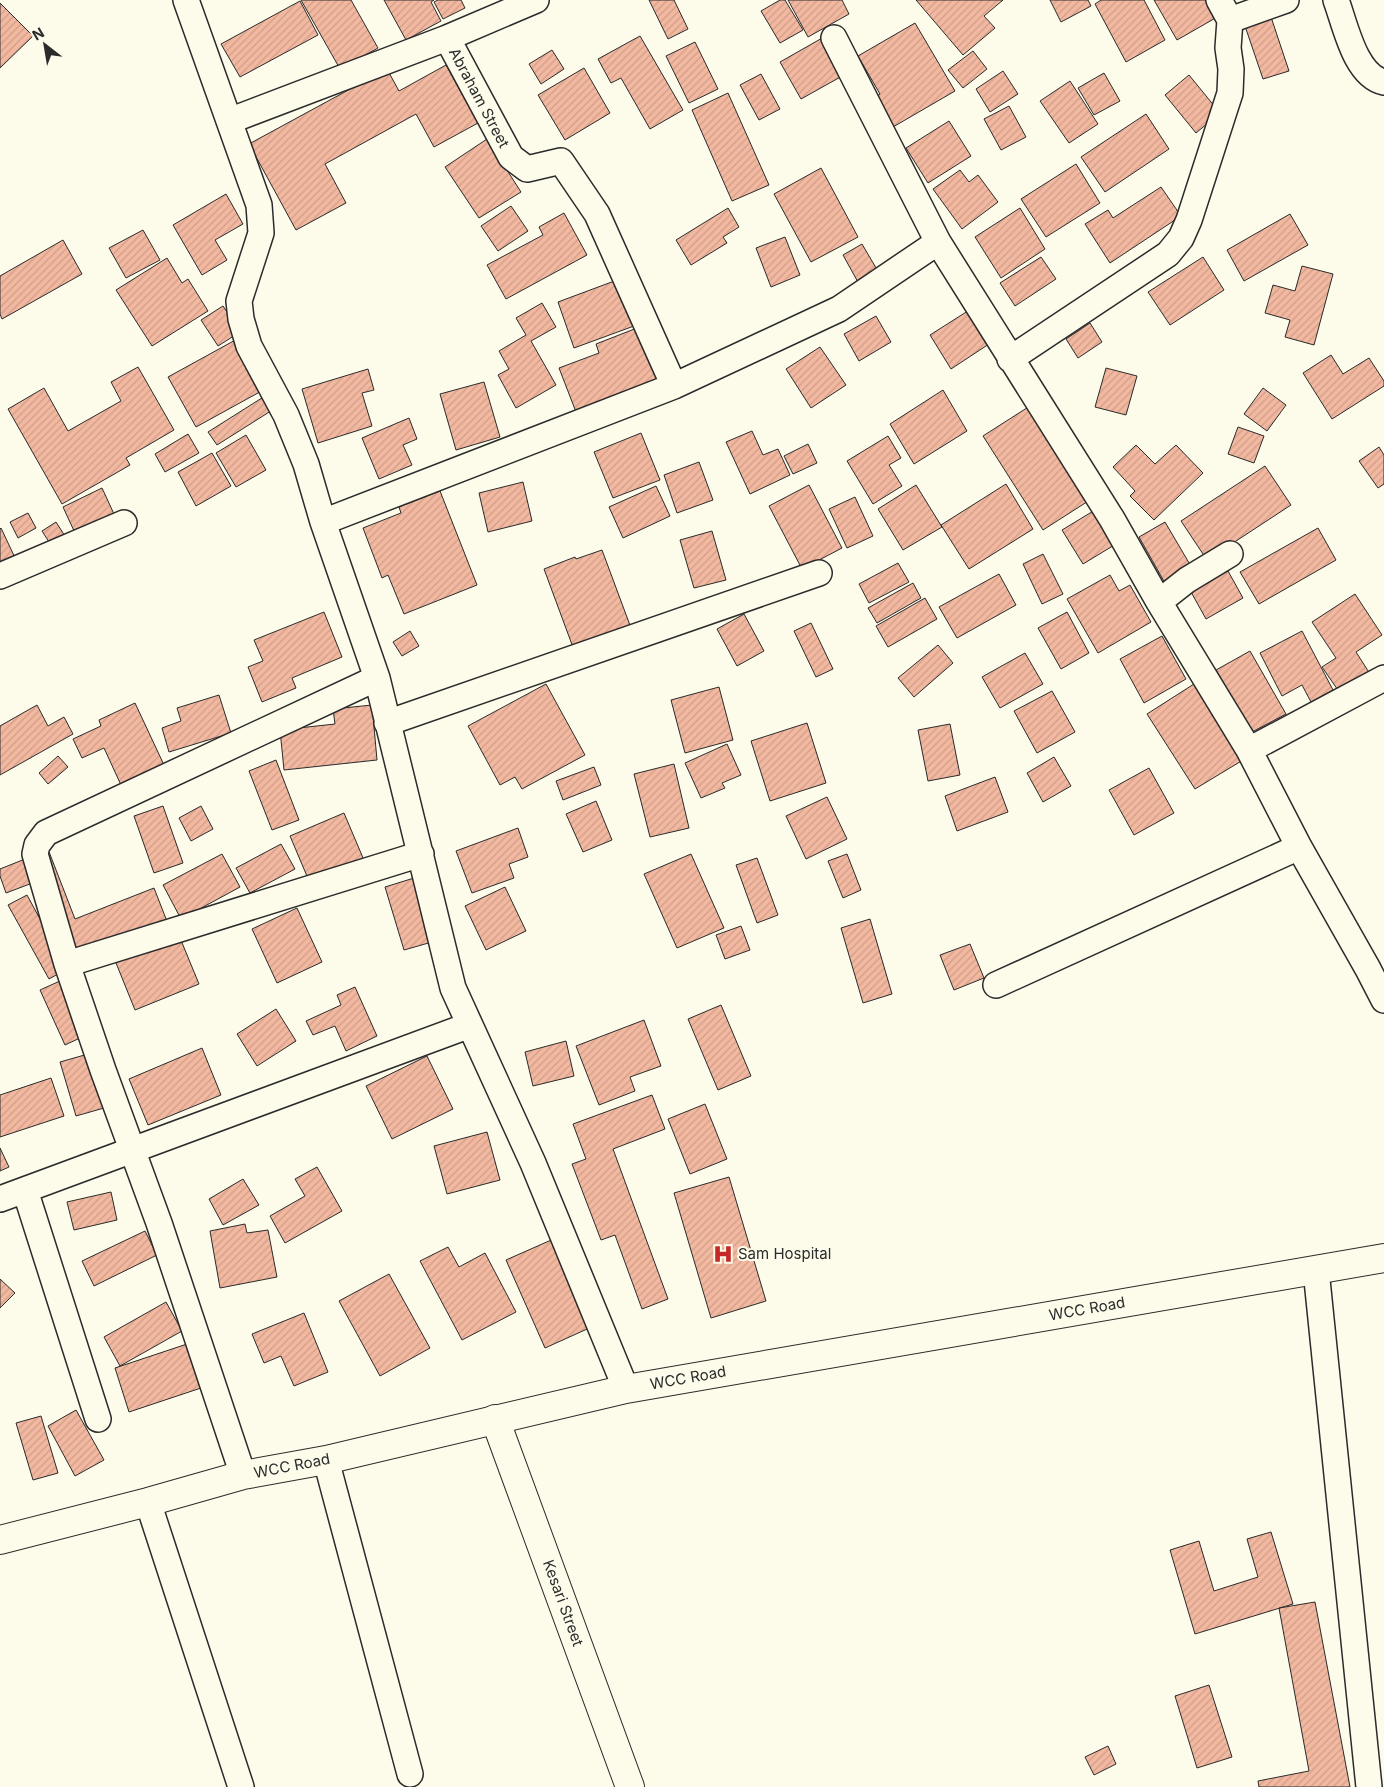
<svg xmlns="http://www.w3.org/2000/svg" width="1384" height="1787" viewBox="0 0 1384 1787" font-family="Inter,sans-serif">
	<style>
		.building { fill: url(#building-hatch); stroke: #2b2b2b }
		.lines { fill: none; stroke-linecap: round; stroke-linejoin: round }
		.street-casing { stroke: #2b2b2b; stroke-width: 28 }
		.secondary-casing { stroke: #2b2b2b; stroke-width: 30 }
		.primary-casing { stroke: #2b2b2b; stroke-width: 30 }
		.street { stroke: #fdfbea; stroke-width: 25 }
		.secondary { stroke: #fdfbea; stroke-width: 28 }
		.primary { stroke: #fdfbea; stroke-width: 28 }
		.labels { text-anchor: middle; stroke-width: 4; stroke-linejoin: round; paint-order: stroke }
		.street-label { font-size: 15px; fill: #2b2b2b; stroke: #fdfbea }
		.poi-label { font-size: 15px; fill: #2b2b2b; stroke: #fdfbea; text-anchor: start }
	</style>
	<defs>
		<pattern id="building-hatch" width="6" height="6" patternUnits="userSpaceOnUse" patternTransform="scale(1.25)"><rect width="6" height="6" fill="#f2b8a0"/><path d="M-1 1l2-2M0 6l6-6M5 7l2-2" fill="none" stroke="#d09e8a"/></pattern>
	</defs>
	<rect width="100%" height="100%" fill="#fdfbea"/>
	<path class="building" d="M 301,0 L 351,0 L 378,48 L 340,69 Z
		M 384,0 L 434,0 L 431,2 L 441,21 L 406,40 Z
		M 438,0 L 461,0 L 465,8 L 443,19 L 434,2 Z
		M 649,0 L 674,0 L 688,29 L 668,39 Z
		M 780,0 L 785,0 L 803,30 L 780,43 L 761,11 Z
		M 788,0 L 842,0 L 849,14 L 808,37 Z
		M 916,0 L 1003,0 L 984,16 L 995,28 L 963,55 Z
		M 1050,0 L 1088,0 L 1091,6 L 1061,22 Z
		M 1101,0 L 1144,0 L 1165,40 L 1126,62 L 1095,4 Z
		M 1154,0 L 1210,0 L 1219,16 L 1177,40 Z
		M 300,1 L 318,35 L 240,77 L 221,44 Z
		M 0,3 L 33,36 L 0,68 Z
		M 1271,17 L 1289,71 L 1263,79 L 1245,26 Z
		M 915,23 L 955,91 L 893,127 L 875,97 L 880,94 L 858,56 Z
		M 640,36 L 683,110 L 650,129 L 621,78 L 611,83 L 598,59 Z
		M 824,37 L 844,75 L 801,99 L 780,62 Z
		M 695,42 L 718,89 L 689,103 L 666,56 Z
		M 552,50 L 564,69 L 541,84 L 529,64 Z
		M 973,51 L 987,69 L 963,88 L 948,70 Z
		M 446,65 L 478,123 L 434,147 L 416,114 L 325,164 L 346,203 L 296,230 L 249,144 L 387,69 L 399,91 Z
		M 584,68 L 610,113 L 565,140 L 538,95 Z
		M 1003,71 L 1018,94 L 990,112 L 976,89 Z
		M 1104,73 L 1120,101 L 1094,115 L 1078,88 Z
		M 761,74 L 780,109 L 759,120 L 740,85 Z
		M 1189,75 L 1220,113 L 1196,133 L 1165,95 Z
		M 1070,81 L 1098,124 L 1069,143 L 1040,101 Z
		M 728,93 L 769,185 L 732,201 L 692,110 Z
		M 1009,106 L 1026,137 L 1001,150 L 984,119 Z
		M 1146,114 L 1169,149 L 1105,192 L 1081,157 Z
		M 949,121 L 971,156 L 928,183 L 906,148 Z
		M 487,139 L 521,192 L 479,218 L 445,167 Z
		M 1076,164 L 1100,203 L 1046,237 L 1021,199 Z
		M 821,168 L 858,237 L 811,262 L 774,194 Z
		M 960,170 L 969,182 L 978,175 L 998,202 L 962,229 L 933,189 Z
		M 1161,187 L 1181,216 L 1110,263 L 1085,224 L 1108,210 L 1113,218 Z
		M 226,194 L 243,224 L 215,240 L 227,260 L 202,275 L 173,225 Z
		M 511,206 L 528,231 L 498,251 L 481,226 Z
		M 728,208 L 739,227 L 723,237 L 727,243 L 691,265 L 676,240 Z
		M 1020,208 L 1045,249 L 1001,278 L 975,237 Z
		M 564,213 L 587,255 L 506,299 L 487,265 L 543,235 L 539,227 Z
		M 1290,214 L 1308,245 L 1244,281 L 1227,250 Z
		M 143,230 L 160,260 L 126,278 L 109,248 Z
		M 785,237 L 800,275 L 771,287 L 756,248 Z
		M 63,240 L 82,274 L 2,319 L 0,314 L 0,276 Z
		M 862,244 L 879,273 L 859,284 L 843,255 Z
		M 1041,257 L 1056,279 L 1015,306 L 1000,283 Z
		M 1203,257 L 1224,290 L 1170,325 L 1148,292 Z
		M 167,258 L 182,283 L 188,279 L 208,311 L 152,346 L 116,290 Z
		M 1302,266 L 1333,274 L 1314,345 L 1285,337 L 1290,320 L 1265,313 L 1273,285 L 1295,291 Z
		M 617,280 L 634,326 L 574,348 L 558,302 Z
		M 542,303 L 556,327 L 531,341 L 556,385 L 516,408 L 498,375 L 509,369 L 499,351 L 526,335 L 516,318 Z
		M 223,306 L 240,332 L 218,346 L 201,320 Z
		M 971,309 L 992,342 L 951,369 L 930,335 Z
		M 876,316 L 891,342 L 859,361 L 844,334 Z
		M 1090,323 L 1102,342 L 1078,358 L 1066,339 Z
		M 637,328 L 659,386 L 576,412 L 559,368 L 599,353 L 596,344 Z
		M 239,338 L 267,388 L 196,427 L 168,377 Z
		M 820,347 L 846,385 L 811,408 L 786,369 Z
		M 1331,355 L 1343,374 L 1369,358 L 1384,381 L 1384,386 L 1332,419 L 1303,373 Z
		M 138,367 L 174,430 L 126,458 L 130,465 L 62,504 L 8,409 L 44,388 L 68,431 L 121,401 L 111,382 Z
		M 1106,368 L 1137,376 L 1126,415 L 1095,407 Z
		M 368,369 L 374,390 L 362,393 L 372,426 L 318,443 L 302,389 Z
		M 484,382 L 500,437 L 456,450 L 440,394 Z
		M 1263,388 L 1286,405 L 1267,431 L 1244,414 Z
		M 943,390 L 967,431 L 914,464 L 890,424 Z
		M 265,396 L 274,409 L 217,445 L 208,432 Z
		M 1033,404 L 1093,498 L 1043,530 L 983,436 Z
		M 409,418 L 417,439 L 403,445 L 412,465 L 379,479 L 362,438 Z
		M 1238,427 L 1264,436 L 1254,463 L 1228,454 Z
		M 752,431 L 763,455 L 778,449 L 790,475 L 750,494 L 726,442 Z
		M 641,433 L 660,480 L 613,498 L 594,452 Z
		M 188,434 L 199,453 L 165,472 L 155,454 Z
		M 246,435 L 266,470 L 236,487 L 216,453 Z
		M 888,436 L 901,458 L 889,465 L 902,486 L 873,504 L 847,461 Z
		M 808,444 L 817,463 L 793,474 L 784,456 Z
		M 1136,445 L 1155,464 L 1176,445 L 1203,473 L 1154,520 L 1130,496 L 1135,491 L 1113,467 Z
		M 1379,447 L 1384,455 L 1384,484 L 1378,488 L 1359,461 Z
		M 212,453 L 231,486 L 196,506 L 178,472 Z
		M 699,462 L 713,500 L 677,513 L 664,475 Z
		M 1265,466 L 1291,505 L 1207,560 L 1181,521 Z
		M 523,482 L 532,521 L 488,532 L 479,493 Z
		M 1006,484 L 1033,529 L 969,569 L 941,525 Z
		M 809,485 L 842,548 L 802,569 L 769,506 Z
		M 916,485 L 942,527 L 903,550 L 878,509 Z
		M 656,486 L 670,516 L 623,538 L 609,507 Z
		M 102,488 L 120,527 L 81,546 L 63,507 Z
		M 440,491 L 477,585 L 404,614 L 388,575 L 382,578 L 363,528 L 401,513 L 399,507 Z
		M 855,497 L 873,536 L 847,548 L 829,509 Z
		M 1095,510 L 1116,544 L 1083,564 L 1062,530 Z
		M 28,513 L 36,528 L 18,538 L 10,522 Z
		M 56,522 L 70,544 L 56,553 L 42,531 Z
		M 1165,522 L 1192,568 L 1165,583 L 1139,537 Z
		M 1,528 L 17,562 L 0,570 L 0,529 Z
		M 1318,528 L 1336,560 L 1259,604 L 1240,572 Z
		M 712,531 L 726,580 L 694,588 L 680,540 Z
		M 602,550 L 631,628 L 574,650 L 544,569 L 575,557 L 576,559 Z
		M 1043,554 L 1063,594 L 1042,604 L 1023,564 Z
		M 898,563 L 909,582 L 869,603 L 859,584 Z
		M 1228,571 L 1243,598 L 1206,619 L 1191,592 Z
		M 999,574 L 1016,605 L 957,638 L 939,607 Z
		M 1110,575 L 1119,591 L 1130,585 L 1151,622 L 1098,653 L 1067,599 Z
		M 913,583 L 921,598 L 877,623 L 868,608 Z
		M 1355,594 L 1382,635 L 1356,652 L 1372,677 L 1342,696 L 1322,667 L 1336,658 L 1312,622 Z
		M 925,598 L 937,619 L 888,647 L 876,626 Z
		M 324,612 L 342,657 L 292,678 L 296,688 L 262,702 L 248,667 L 263,661 L 254,640 Z
		M 1067,612 L 1089,653 L 1061,669 L 1038,628 Z
		M 744,614 L 764,651 L 737,666 L 717,629 Z
		M 811,623 L 833,669 L 816,677 L 794,631 Z
		M 410,631 L 419,646 L 402,656 L 393,642 Z
		M 1302,631 L 1333,690 L 1311,702 L 1302,685 L 1282,696 L 1260,653 Z
		M 1162,636 L 1186,679 L 1144,703 L 1120,659 Z
		M 938,645 L 953,663 L 914,697 L 898,678 Z
		M 1250,651 L 1286,714 L 1252,732 L 1216,670 Z
		M 1025,653 L 1043,684 L 1000,708 L 982,677 Z
		M 546,684 L 585,755 L 522,789 L 515,777 L 500,785 L 468,726 Z
		M 1194,684 L 1243,760 L 1195,789 L 1147,714 Z
		M 719,687 L 733,740 L 685,753 L 671,700 Z
		M 1052,691 L 1075,732 L 1037,753 L 1014,711 Z
		M 219,695 L 231,733 L 169,752 L 162,728 L 181,721 L 177,708 Z
		M 135,703 L 164,765 L 121,785 L 104,748 L 82,758 L 73,739 L 101,726 L 99,720 Z
		M 37,705 L 48,726 L 64,717 L 73,734 L 0,775 L 0,726 Z
		M 372,705 L 377,760 L 284,770 L 280,730 L 335,724 L 333,709 Z
		M 807,723 L 826,783 L 770,801 L 751,741 Z
		M 950,724 L 960,775 L 928,781 L 918,730 Z
		M 727,744 L 741,775 L 722,783 L 725,788 L 701,798 L 685,763 Z
		M 58,756 L 68,767 L 48,784 L 39,773 Z
		M 1054,757 L 1071,786 L 1043,802 L 1027,773 Z
		M 276,760 L 299,820 L 272,830 L 249,771 Z
		M 674,764 L 689,828 L 650,837 L 634,774 Z
		M 594,767 L 601,785 L 563,800 L 556,781 Z
		M 1149,768 L 1174,813 L 1134,835 L 1109,790 Z
		M 995,777 L 1008,812 L 957,831 L 945,796 Z
		M 827,797 L 847,839 L 806,859 L 786,816 Z
		M 596,801 L 612,840 L 583,852 L 566,814 Z
		M 163,806 L 183,863 L 154,873 L 134,816 Z
		M 201,806 L 213,829 L 191,841 L 179,818 Z
		M 344,813 L 366,865 L 312,888 L 290,836 Z
		M 518,828 L 528,857 L 509,864 L 514,878 L 472,893 L 456,851 Z
		M 46,844 L 75,919 L 154,888 L 170,929 L 70,969 L 35,882 L 6,893 L 0,876 L 0,869 L 25,859 Z
		M 281,844 L 295,869 L 250,893 L 236,868 Z
		M 222,854 L 240,887 L 181,919 L 163,885 Z
		M 691,854 L 724,928 L 677,948 L 644,874 Z
		M 847,854 L 861,890 L 843,898 L 828,861 Z
		M 757,858 L 778,915 L 757,923 L 736,865 Z
		M 414,878 L 432,942 L 404,950 L 385,887 Z
		M 505,887 L 526,931 L 486,950 L 465,906 Z
		M 27,895 L 67,969 L 49,979 L 8,905 Z
		M 297,908 L 322,962 L 277,983 L 252,929 Z
		M 870,919 L 892,994 L 863,1003 L 841,928 Z
		M 741,926 L 750,950 L 725,959 L 716,935 Z
		M 178,933 L 199,984 L 135,1010 L 114,958 Z
		M 970,944 L 984,978 L 954,990 L 940,955 Z
		M 71,976 L 95,1031 L 65,1045 L 40,990 Z
		M 355,987 L 377,1036 L 346,1051 L 335,1026 L 313,1035 L 306,1021 L 341,1005 L 337,995 Z
		M 721,1005 L 751,1076 L 718,1090 L 688,1019 Z
		M 276,1009 L 296,1041 L 257,1066 L 237,1034 Z
		M 644,1020 L 661,1066 L 630,1077 L 635,1091 L 599,1105 L 576,1046 Z
		M 566,1041 L 574,1076 L 533,1086 L 525,1052 Z
		M 202,1048 L 221,1095 L 148,1125 L 129,1079 Z
		M 95,1052 L 111,1106 L 76,1116 L 60,1062 Z
		M 427,1056 L 453,1109 L 392,1139 L 366,1086 Z
		M 51,1078 L 64,1116 L 0,1137 L 0,1095 Z
		M 652,1095 L 665,1129 L 613,1149 L 668,1299 L 642,1309 L 615,1235 L 601,1240 L 572,1164 L 586,1159 L 573,1124 Z
		M 705,1104 L 727,1159 L 690,1174 L 668,1119 Z
		M 487,1132 L 500,1180 L 447,1194 L 434,1146 Z
		M 0,1148 L 9,1167 L 0,1171 Z
		M 317,1167 L 342,1211 L 285,1243 L 270,1216 L 305,1196 L 295,1179 Z
		M 729,1177 L 766,1301 L 711,1318 L 674,1193 Z
		M 243,1179 L 259,1205 L 223,1225 L 209,1199 Z
		M 111,1192 L 117,1220 L 74,1230 L 67,1202 Z
		M 245,1224 L 247,1233 L 268,1230 L 277,1277 L 220,1288 L 210,1231 Z
		M 145,1231 L 157,1255 L 94,1286 L 82,1261 Z
		M 558,1237 L 596,1325 L 545,1348 L 506,1260 Z
		M 448,1247 L 459,1267 L 485,1253 L 516,1312 L 462,1340 L 420,1261 Z
		M 389,1274 L 430,1348 L 380,1376 L 339,1301 Z
		M 0,1279 L 15,1293 L 0,1308 Z
		M 166,1302 L 182,1331 L 120,1366 L 104,1337 Z
		M 304,1313 L 328,1372 L 294,1386 L 281,1356 L 264,1363 L 252,1334 Z
		M 190,1343 L 204,1387 L 129,1412 L 115,1368 Z
		M 76,1410 L 104,1460 L 75,1476 L 48,1426 Z
		M 41,1416 L 58,1473 L 33,1480 L 16,1423 Z
		M 1271,1532 L 1293,1604 L 1195,1634 L 1170,1550 L 1199,1541 L 1214,1591 L 1258,1577 L 1247,1539 Z
		M 1315,1602 L 1350,1787 L 1259,1787 L 1258,1781 L 1309,1771 L 1279,1608 Z
		M 1209,1685 L 1232,1757 L 1197,1768 L 1175,1696 Z
		M 1108,1746 L 1116,1764 L 1094,1775 L 1085,1757 Z"/>
	<g class="lines">
		<defs>
			<path id="street" d="M 186,0 L 259,205 L 261,233 L 239,301 L 241,319 L 249,346 L 286,415 L 306,464 L 323,522 L 377,678 L 453,988 L 533,1163 L 626,1389
				M 536,0 L 447,38 L 511,157 L 527,169 L 561,161 L 597,214 L 674,386
				M 1336,0 C 1345,24 1355,76 1384,82
				M 1230,20 L 1286,0
				M 834,38 L 938,242 L 1112,519 L 1159,602 L 1249,750 L 1299,847 L 1368,969 L 1384,1000
				M 229,121 L 447,38
				M 1010,359 L 1168,254 L 1181,238 L 1189,220 L 1230,93 L 1231,69 L 1228,48 L 1230,20 L 1219,0
				M 323,522 L 674,386 L 839,309 L 938,242
				M 0,576 L 124,523
				M 1159,602 L 1187,580 L 1230,554
				M 387,723 L 819,573
				M 1249,750 L 1384,678
				M 67,964 L 35,854 L 37,845 L 46,833 L 377,678
				M 996,985 L 1299,847
				M 25,1190 L 98,1419
				M 0,1199 L 470,1025
				M 1316,1270 L 1369,1787
				M 326,1460 L 410,1774
				M 243,1475 L 159,1223 L 103,1070 L 67,964 L 421,854
				M 148,1502 L 241,1787"/>
			<path id="secondary" d="M 495,1419 L 630,1787"/>
			<path id="primary" d="M 0,1540 L 148,1502 L 243,1475 L 326,1460 L 626,1389 L 1384,1258"/>
		</defs>
		<use href="#street" class="street-casing"/>
		<use href="#secondary" class="secondary-casing"/>
		<use href="#primary" class="primary-casing"/>
		<use href="#street" class="street"/>
		<use href="#secondary" class="secondary"/>
		<use href="#primary" class="primary"/>
	</g>
	<defs>
		<symbol id="hospital-bare" viewBox="-9 -9 18 18"><path d="M-5-5h3v3.5h4V-5h3V5h-3V1.5h-4V5h-3Z" fill="#c62828" stroke="#fdfbea" stroke-width="2.5" paint-order="stroke"/></symbol>
	</defs>
	<g fill-rule="evenodd">
		<use href="#hospital-bare" x="709" y="1240" width="28" height="28"/>
	</g>
	<g class="labels">
		<g class="street-label">
			<text transform="translate(479 98) rotate(62)" y="5">Abraham Street</text>
			<text transform="translate(1087 1309) rotate(-10)" y="5">WCC Road</text>
			<text transform="translate(688 1378) rotate(-10)" y="5">WCC Road</text>
			<text transform="translate(292 1466) rotate(-11)" y="5">WCC Road</text>
			<text transform="translate(563 1603) rotate(70)" y="5">Kesari Street</text>
		</g>
		<g class="poi-label">
			<text x="738" y="1259">Sam Hospital</text>
		</g>
	</g>
	<g transform="translate(45 45) rotate(329)" stroke="#fdfbea" stroke-width="4" paint-order="stroke">
	<path d="M0-4L9 19L0 12L-9 19Z" fill="#2b2b2b"/>
	<text y="-8" font-size="14" font-weight="bold" text-anchor="middle" fill="#2b2b2b">N</text>
	</g>
</svg>
